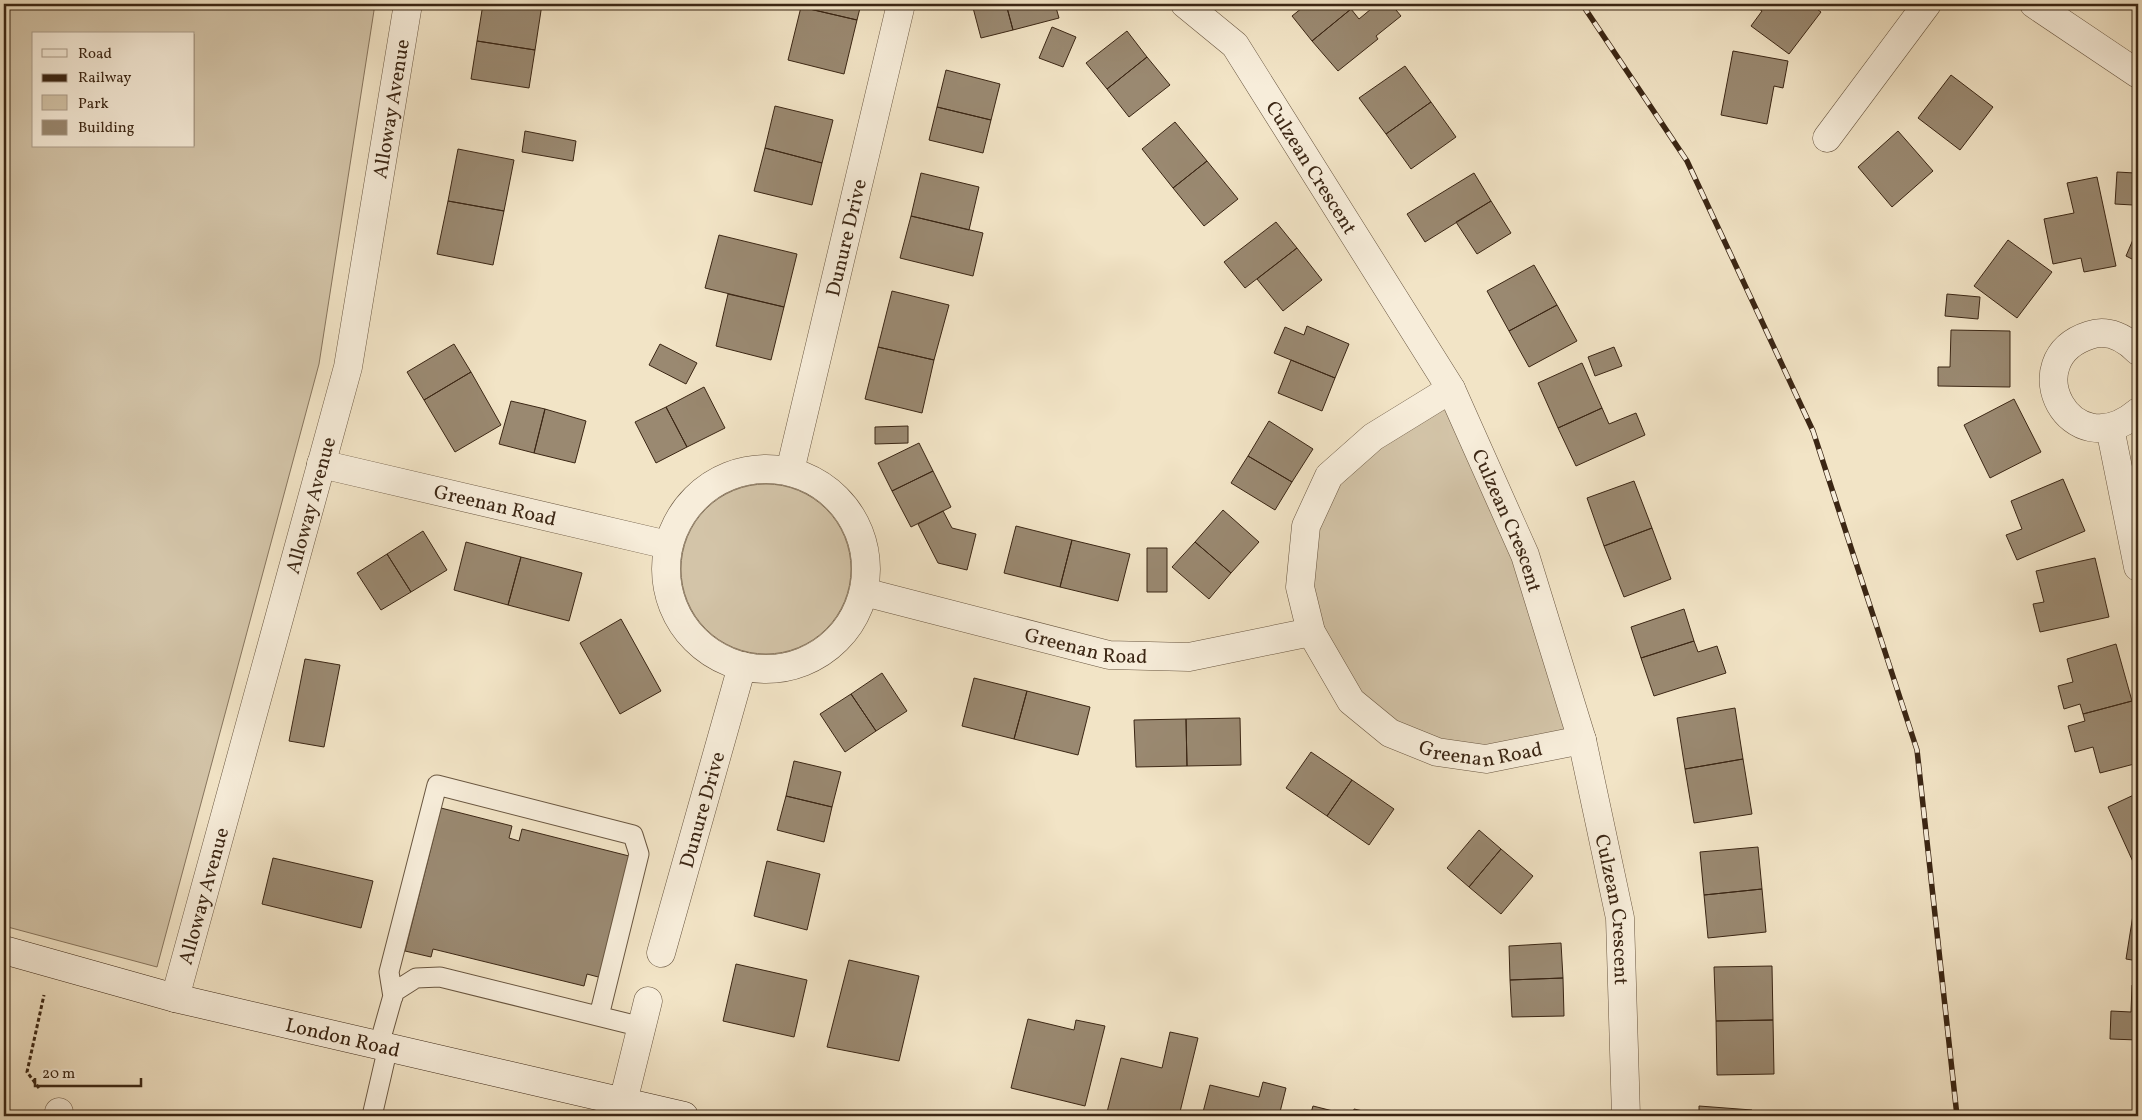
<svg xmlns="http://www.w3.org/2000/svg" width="2142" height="1120" viewBox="0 0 2142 1120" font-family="Vollkorn,serif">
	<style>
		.green { fill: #d3c4a8; stroke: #87755e; fill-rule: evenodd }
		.building { fill: #9a8971; stroke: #3b2614 }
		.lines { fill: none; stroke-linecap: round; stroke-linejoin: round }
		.service-casing { stroke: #695640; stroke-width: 21 }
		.minor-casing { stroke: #695640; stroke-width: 29 }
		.secondary-casing { stroke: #3b2614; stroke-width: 29 }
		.path { stroke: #3b2614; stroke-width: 3; stroke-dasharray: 4 2.5; stroke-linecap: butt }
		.service { stroke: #f7edda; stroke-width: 19 }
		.minor { stroke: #f7edda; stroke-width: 28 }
		.secondary { stroke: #f7edda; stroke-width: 28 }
		.rail-casing { stroke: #3b2614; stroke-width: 5.5 }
		.rail { stroke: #f7edda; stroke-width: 4; stroke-dasharray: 11; stroke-linecap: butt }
		.labels { text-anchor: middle; stroke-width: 4.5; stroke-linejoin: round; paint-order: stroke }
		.street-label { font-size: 20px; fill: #3b2614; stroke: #f7edda }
	</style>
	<rect width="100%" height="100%" fill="#f2e4c6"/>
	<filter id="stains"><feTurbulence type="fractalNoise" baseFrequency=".004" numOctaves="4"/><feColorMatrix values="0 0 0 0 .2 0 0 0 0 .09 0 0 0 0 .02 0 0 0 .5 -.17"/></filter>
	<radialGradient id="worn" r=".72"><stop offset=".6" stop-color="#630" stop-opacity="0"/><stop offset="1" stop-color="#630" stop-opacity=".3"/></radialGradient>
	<path class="green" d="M 4,4 L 375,4 L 319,364 L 157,967 L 4,926 ZM 34,34 L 194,34 L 194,146 L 34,146 Z
		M 1451,389 L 1582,740 L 1486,759 L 1390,733 L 1311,632 L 1306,526 L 1329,476 Z
		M681 569a85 85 0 1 1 170 0a85 85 0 1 1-170 0Z"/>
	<path class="building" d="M 483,4 L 542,4 L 535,50 L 477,41 Z
		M 802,4 L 861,4 L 857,20 L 801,7 Z
		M 972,4 L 1006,4 L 1013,30 L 981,38 Z
		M 1006,4 L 1055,4 L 1059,18 L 1013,30 Z
		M 1307,4 L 1347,4 L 1351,9 L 1312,41 L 1292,16 Z
		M 1377,4 L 1391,4 L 1401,16 L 1376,36 L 1378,39 L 1338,71 L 1312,41 L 1351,9 L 1359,19 Z
		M 1752,4 L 1810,4 L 1821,12 L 1789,54 L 1751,26 L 1762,11 Z
		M 801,7 L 857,20 L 844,74 L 788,60 Z
		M 1052,27 L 1076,37 L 1063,67 L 1039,58 Z
		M 1127,31 L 1147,57 L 1107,89 L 1086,63 Z
		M 477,41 L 535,50 L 529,88 L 471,79 Z
		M 1733,51 L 1788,61 L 1783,88 L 1774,86 L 1767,124 L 1721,115 Z
		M 1147,57 L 1170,85 L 1129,117 L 1107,89 Z
		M 1405,66 L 1431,102 L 1386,134 L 1359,98 Z
		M 946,70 L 1000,84 L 991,120 L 937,107 Z
		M 1951,75 L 1993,107 L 1960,150 L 1918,118 Z
		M 1431,102 L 1456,137 L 1411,169 L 1386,134 Z
		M 775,106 L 833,120 L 822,163 L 765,148 Z
		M 937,107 L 991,120 L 983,153 L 929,140 Z
		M 1175,122 L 1207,161 L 1173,188 L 1142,149 Z
		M 525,131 L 576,141 L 573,161 L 522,152 Z
		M 1898,131 L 1933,171 L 1892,207 L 1858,167 Z
		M 765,148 L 822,163 L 812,205 L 754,191 Z
		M 458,149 L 514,160 L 504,211 L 448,201 Z
		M 1207,161 L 1238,199 L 1204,226 L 1173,188 Z
		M 2117,172 L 2135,173 L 2133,205 L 2115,204 Z
		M 921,173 L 979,187 L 969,230 L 911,216 Z
		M 1474,173 L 1491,201 L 1425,242 L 1407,214 Z
		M 2097,177 L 2116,266 L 2084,272 L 2081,258 L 2053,264 L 2044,219 L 2074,213 L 2067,183 Z
		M 448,201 L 504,211 L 493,265 L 437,254 Z
		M 1491,201 L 1511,233 L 1477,254 L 1456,222 Z
		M 911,216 L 983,233 L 973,276 L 900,258 Z
		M 1276,222 L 1297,248 L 1245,288 L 1224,262 Z
		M 2138,228 L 2138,262 L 2126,256 Z
		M 719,235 L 797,254 L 784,307 L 705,288 Z
		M 2008,240 L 2052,272 L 2017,318 L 1974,286 Z
		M 1297,248 L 1322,280 L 1283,311 L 1257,279 Z
		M 1534,265 L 1557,305 L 1509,331 L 1487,291 Z
		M 892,291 L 949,305 L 934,360 L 878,347 Z
		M 728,294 L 784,307 L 771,360 L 716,346 Z
		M 1947,294 L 1980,297 L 1978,319 L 1945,316 Z
		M 1557,305 L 1577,341 L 1529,367 L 1509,331 Z
		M 1307,326 L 1349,344 L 1335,378 L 1274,353 L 1285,327 L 1304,335 Z
		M 1951,330 L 2010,331 L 2010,387 L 1938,386 L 1938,367 L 1950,367 Z
		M 454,344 L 471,372 L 424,400 L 407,372 Z
		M 660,344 L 697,363 L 686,384 L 649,365 Z
		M 878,347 L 934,360 L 922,413 L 865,399 Z
		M 1614,347 L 1622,366 L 1595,376 L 1588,357 Z
		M 1291,360 L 1335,378 L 1322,411 L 1278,393 Z
		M 1582,363 L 1602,408 L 1558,428 L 1538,383 Z
		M 471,372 L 501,425 L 455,452 L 424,400 Z
		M 704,387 L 725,428 L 687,447 L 666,407 Z
		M 2014,399 L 2041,452 L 1990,478 L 1964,425 Z
		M 511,401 L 545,409 L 534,453 L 499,444 Z
		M 666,407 L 687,447 L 656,463 L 635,422 Z
		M 1602,408 L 1609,424 L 1636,413 L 1645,435 L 1576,466 L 1558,428 Z
		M 545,409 L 586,421 L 575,463 L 534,453 Z
		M 1269,421 L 1313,449 L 1292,482 L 1248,456 Z
		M 908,426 L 908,443 L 875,444 L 875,427 Z
		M 919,443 L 933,471 L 892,491 L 878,463 Z
		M 1248,456 L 1292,482 L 1275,510 L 1231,483 Z
		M 933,471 L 951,507 L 911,527 L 892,491 Z
		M 2063,479 L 2085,531 L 2017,560 L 2006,535 L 2022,529 L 2011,501 Z
		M 1634,481 L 1652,528 L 1604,546 L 1587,498 Z
		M 1223,510 L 1259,542 L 1231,573 L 1195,542 Z
		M 943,511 L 952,528 L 976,534 L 967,570 L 938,563 L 918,524 Z
		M 1016,526 L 1072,540 L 1060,587 L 1004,573 Z
		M 1652,528 L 1671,579 L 1624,597 L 1604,546 Z
		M 423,531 L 447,570 L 411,592 L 387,554 Z
		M 1072,540 L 1130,554 L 1118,601 L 1060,587 Z
		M 466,542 L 521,557 L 508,605 L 454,590 Z
		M 1195,542 L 1231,573 L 1209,599 L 1172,567 Z
		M 1147,548 L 1167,548 L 1167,592 L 1147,592 Z
		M 387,554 L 411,592 L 381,610 L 357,573 Z
		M 521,557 L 582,573 L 569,621 L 508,605 Z
		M 2095,558 L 2109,617 L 2040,632 L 2033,604 L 2044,602 L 2036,571 Z
		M 1684,609 L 1694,641 L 1641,658 L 1631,627 Z
		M 621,619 L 661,691 L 620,714 L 580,643 Z
		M 1694,641 L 1698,652 L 1717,646 L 1726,673 L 1654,696 L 1641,658 Z
		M 2116,644 L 2132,701 L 2083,714 L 2080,704 L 2064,709 L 2058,686 L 2073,682 L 2067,659 Z
		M 305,659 L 340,665 L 324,747 L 289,741 Z
		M 882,673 L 907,711 L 876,731 L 851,694 Z
		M 974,678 L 1027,691 L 1014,739 L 962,726 Z
		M 1027,691 L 1090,707 L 1078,755 L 1014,739 Z
		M 851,694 L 876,731 L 845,752 L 820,714 Z
		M 2132,701 L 2138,724 L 2138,763 L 2100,773 L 2093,747 L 2075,752 L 2068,726 L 2085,721 L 2083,714 Z
		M 1735,708 L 1743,759 L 1685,769 L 1677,718 Z
		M 1240,718 L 1241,765 L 1187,766 L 1186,719 Z
		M 1186,719 L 1187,766 L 1136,767 L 1134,720 Z
		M 1311,752 L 1352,780 L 1327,816 L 1286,788 Z
		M 1743,759 L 1752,814 L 1694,823 L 1685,769 Z
		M 794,761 L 841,772 L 832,807 L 786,796 Z
		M 1352,780 L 1394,809 L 1369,845 L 1327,816 Z
		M 2138,793 L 2138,862 L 2134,864 L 2108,807 Z
		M 786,796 L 832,807 L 824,842 L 777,830 Z
		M 441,808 L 512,826 L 509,838 L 519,841 L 522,829 L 633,857 L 602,978 L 587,974 L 584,986 L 433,949 L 431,957 L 405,951 Z
		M 1479,830 L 1501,849 L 1469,887 L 1447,868 Z
		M 1758,847 L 1762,889 L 1704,895 L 1700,852 Z
		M 1501,849 L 1533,876 L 1501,914 L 1469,887 Z
		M 273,858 L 373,881 L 361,928 L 262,904 Z
		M 767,861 L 820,874 L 807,930 L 754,916 Z
		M 1762,889 L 1766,932 L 1708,938 L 1704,895 Z
		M 2136,896 L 2138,896 L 2138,961 L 2126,959 Z
		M 1561,943 L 1563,978 L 1510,980 L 1509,946 Z
		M 849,960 L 919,976 L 899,1061 L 827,1047 Z
		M 736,964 L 807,980 L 794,1037 L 723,1021 Z
		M 1772,966 L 1773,1020 L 1716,1021 L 1714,967 Z
		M 1563,978 L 1564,1016 L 1512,1017 L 1510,980 Z
		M 2132,985 L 2138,985 L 2138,1040 L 2110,1039 L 2111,1011 L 2131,1012 Z
		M 1028,1019 L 1074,1030 L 1076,1020 L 1105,1026 L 1085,1106 L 1011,1088 Z
		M 1773,1020 L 1774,1074 L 1717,1075 L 1716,1021 Z
		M 1170,1032 L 1198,1038 L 1179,1116 L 1106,1116 L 1121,1058 L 1162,1068 Z
		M 1263,1082 L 1286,1088 L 1279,1116 L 1202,1116 L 1210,1085 L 1259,1097 Z
		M 1313,1106 L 1353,1116 L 1354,1109 L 1381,1115 L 1380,1116 L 1310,1116 Z
		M 1699,1106 L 1752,1110 L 1752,1116 L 1699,1116 Z
		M 2138,1111 L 2138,1116 L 2123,1116 L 2123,1113 Z"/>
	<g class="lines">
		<defs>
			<path id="service" d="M 393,997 L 389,972 L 437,785 L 633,835 L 639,854 L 599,1016
				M 379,1045 L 394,992 L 416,978 L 440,977 L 642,1027
				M 372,1116 L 388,1047"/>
			<g id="minor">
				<path id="s1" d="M 1185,4 L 1235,45 L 1451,389 L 1525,555 L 1582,740 L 1620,918 L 1626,1116"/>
				<path d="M 2034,4 L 2138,74"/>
				<path d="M 1827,138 L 1927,4"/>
				<path d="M 2138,351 C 2125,338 2108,329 2090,335 C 2014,359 2070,469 2138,412"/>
				<path id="s2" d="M 1451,389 L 1373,437 L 1329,476 L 1306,526 L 1300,587 L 1311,632 L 1351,701 L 1390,733 L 1437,752 L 1486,759 L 1582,740"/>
				<path d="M 2110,428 L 2138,567"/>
				<path id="s3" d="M 321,464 L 668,545"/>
				<circle cx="766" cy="569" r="100"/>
				<path id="s4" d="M 790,471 L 901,4"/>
				<path id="s5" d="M 864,592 L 1109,655 L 1189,657 L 1311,632"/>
				<path id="s6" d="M 661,953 L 742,666"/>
				<path id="s7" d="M 175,998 L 348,367 L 408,4"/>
				<path d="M 623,1102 L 648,1001"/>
				<path d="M 58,1116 L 59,1112"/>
			</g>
			<g id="secondary">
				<path id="s8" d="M 4,950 L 175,998 L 684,1116"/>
			</g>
		</defs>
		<use href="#service" class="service-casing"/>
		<use href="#minor" class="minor-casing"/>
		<use href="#secondary" class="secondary-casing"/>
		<path class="path" d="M 39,1088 L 27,1072 L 44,995"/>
		<use href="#service" class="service"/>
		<use href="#minor" class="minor"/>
		<use href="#secondary" class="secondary"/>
		<defs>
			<path id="rail" d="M 1582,4 L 1687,161 L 1813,431 L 1917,750 L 1957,1116"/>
		</defs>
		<use href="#rail" class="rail-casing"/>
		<use href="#rail" class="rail"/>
	</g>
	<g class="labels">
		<g class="street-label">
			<text dy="7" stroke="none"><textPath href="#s7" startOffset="916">Alloway Avenue</textPath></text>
			<text dy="7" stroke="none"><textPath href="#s1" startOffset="209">Culzean Crescent</textPath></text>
			<text dy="7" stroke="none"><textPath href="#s4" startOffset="240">Dunure Drive</textPath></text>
			<text dy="7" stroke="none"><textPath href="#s7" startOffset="511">Alloway Avenue</textPath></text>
			<text dy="7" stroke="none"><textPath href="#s3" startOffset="179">Greenan Road</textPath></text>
			<text dy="7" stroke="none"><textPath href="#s1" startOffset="614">Culzean Crescent</textPath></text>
			<text dy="7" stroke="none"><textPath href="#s5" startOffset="229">Greenan Road</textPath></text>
			<text dy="7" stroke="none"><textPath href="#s2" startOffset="538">Greenan Road</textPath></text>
			<text dy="7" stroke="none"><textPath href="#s6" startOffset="149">Dunure Drive</textPath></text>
			<text dy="7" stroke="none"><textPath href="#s7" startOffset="106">Alloway Avenue</textPath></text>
			<text dy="7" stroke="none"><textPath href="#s1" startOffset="1019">Culzean Crescent</textPath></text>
			<text dy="7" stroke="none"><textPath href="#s8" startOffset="350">London Road</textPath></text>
		</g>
	</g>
	<rect width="2142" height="1120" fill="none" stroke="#f2e4c6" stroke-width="20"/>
	<rect x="5" y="5" width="2132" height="1110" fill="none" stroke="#3b2614" stroke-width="2.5"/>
	<rect x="10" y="10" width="2122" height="1100" fill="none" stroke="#3b2614"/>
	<rect x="32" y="32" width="162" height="115" fill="#f7edda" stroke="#ac9d8b"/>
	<rect x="42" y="49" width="25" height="8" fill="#f7edda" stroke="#ac9d8b"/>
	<text x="78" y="58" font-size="15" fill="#3b2614">Road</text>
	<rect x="42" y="74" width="25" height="8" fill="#3b2614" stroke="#ac9d8b"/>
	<text x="78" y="82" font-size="15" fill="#3b2614">Railway</text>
	<rect x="42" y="95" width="25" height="15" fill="#d3c4a8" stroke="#ac9d8b"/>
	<text x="78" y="108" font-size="15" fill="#3b2614">Park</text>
	<rect x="42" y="120" width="25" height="15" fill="#9a8971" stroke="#ac9d8b"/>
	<text x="78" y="132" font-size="15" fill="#3b2614">Building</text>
	<path d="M35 1078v8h106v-8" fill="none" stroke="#3b2614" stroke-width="2.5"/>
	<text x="42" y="1078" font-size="15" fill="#3b2614" stroke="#f7edda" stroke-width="4" paint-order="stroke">20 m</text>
	<rect width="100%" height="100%" filter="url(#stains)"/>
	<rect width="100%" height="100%" fill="url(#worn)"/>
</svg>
